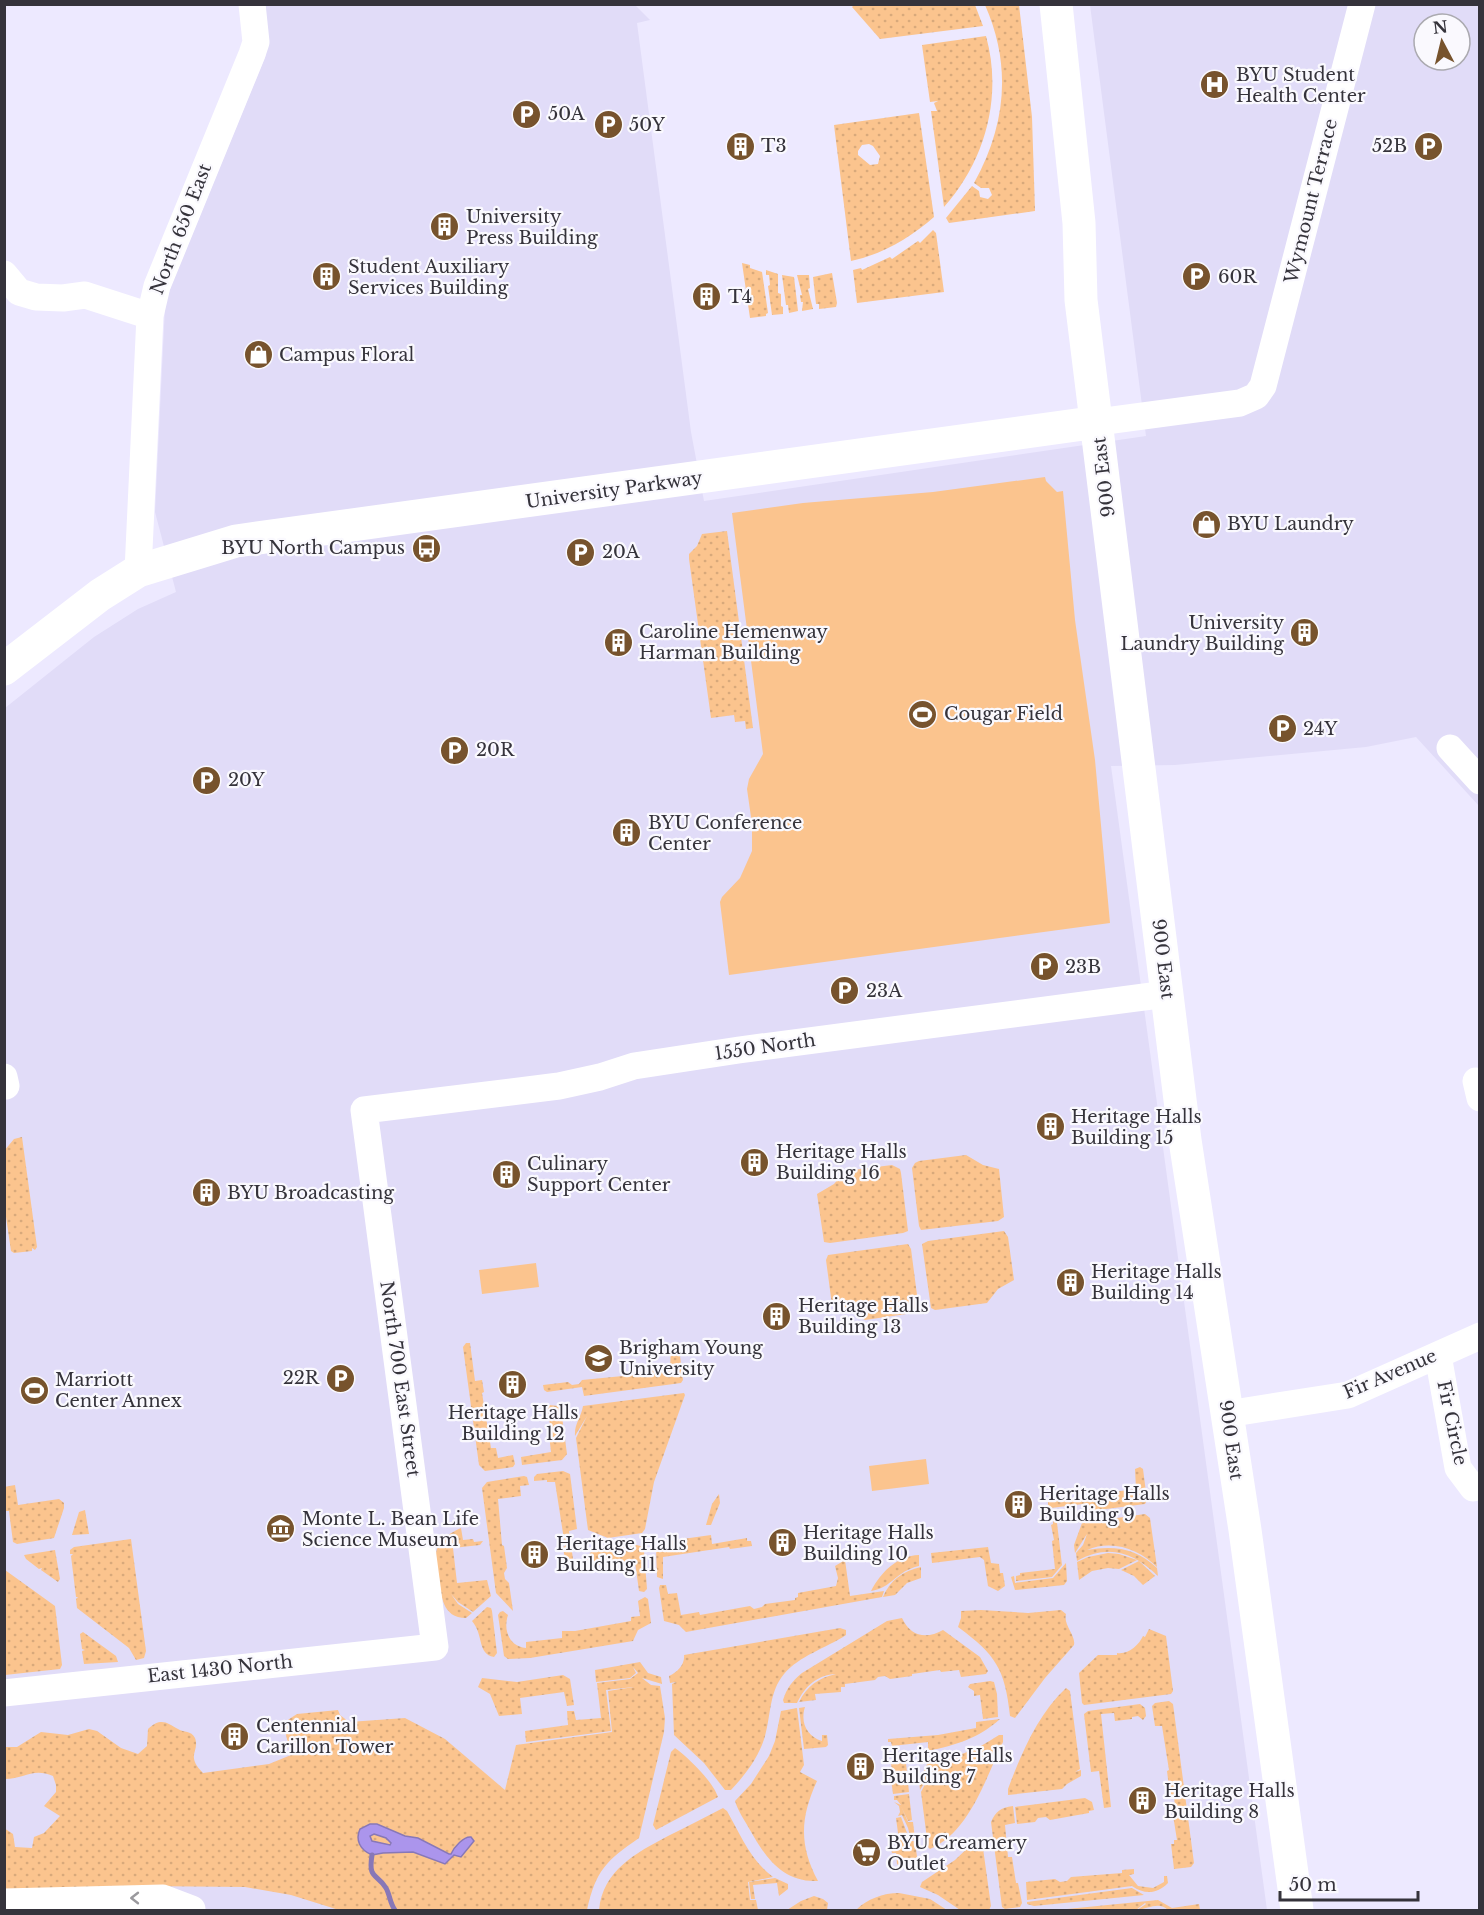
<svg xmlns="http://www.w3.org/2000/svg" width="1484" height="1915" viewBox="0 0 1484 1915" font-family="'Libre Baskerville',serif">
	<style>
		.built { fill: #e1dcf8; fill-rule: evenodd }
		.grass { fill: url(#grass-dots); fill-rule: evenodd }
		.pitch { fill: #fbc48e }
		.water { fill: #ab95ec; stroke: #8878b7; stroke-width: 1.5; fill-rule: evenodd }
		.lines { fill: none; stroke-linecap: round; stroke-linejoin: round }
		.stream { stroke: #8878b7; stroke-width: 5 }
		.minor { stroke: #fff; stroke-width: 27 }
		.major { stroke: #fff; stroke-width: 33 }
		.oneway { stroke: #9a999d }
		.labels { text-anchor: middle; stroke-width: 4.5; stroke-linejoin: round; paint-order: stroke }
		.poi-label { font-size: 18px; fill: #35333b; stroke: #faf9fe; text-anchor: start }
		.street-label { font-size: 18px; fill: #35333b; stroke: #faf9fe }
	</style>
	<defs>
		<pattern id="grass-dots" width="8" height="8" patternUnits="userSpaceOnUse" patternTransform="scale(1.5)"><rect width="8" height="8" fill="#fbc48e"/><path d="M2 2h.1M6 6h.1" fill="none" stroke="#d8a97b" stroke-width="1.8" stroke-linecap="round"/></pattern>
	</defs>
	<rect width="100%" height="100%" fill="#ede9ff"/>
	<path class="built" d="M 634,4 L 650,20 L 637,23 L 691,432 L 704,501 L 1146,436 L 1090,5 L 1479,5 L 1479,806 L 1416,737 L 1366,747 L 1175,765 L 1111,766 L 1267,1910 L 5,1910 L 5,708 L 94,637 L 138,609 L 176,592 L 155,512 L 165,306 L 171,286 L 266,55 L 259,5 ZM 1424,24 L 1460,24 L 1460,60 L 1424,60 Z"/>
	<path class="grass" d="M 854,5 L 975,5 L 983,26 L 880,39 L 852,7 Z
		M 985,5 L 1019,5 L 1032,117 L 1035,211 L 949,223 L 946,218 L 972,186 L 979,191 L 980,197 L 988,199 L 992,195 L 989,188 L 981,188 L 974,183 C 1006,125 1012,66 985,5 Z
		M 986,36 C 1003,97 985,161 944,207 L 931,111 L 937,111 L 934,103 L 938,101 L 930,102 L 922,45 Z
		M 919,113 L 934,217 C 910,238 883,254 851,261 L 834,125 ZM 869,144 L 873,146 L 880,156 L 878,164 L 870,165 L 858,155 L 858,151 L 862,145 Z
		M 933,230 L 936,233 L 944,292 L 857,303 L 853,270 L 861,268 L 862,270 L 890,257 L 892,259 L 918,241 L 920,243 Z
		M 742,263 L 750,265 L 750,268 L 762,272 L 768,313 L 766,314 L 766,316 L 750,318 Z
		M 766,270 L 778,274 L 778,293 L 781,294 L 781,306 L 783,307 L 783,314 L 772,315 L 768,286 L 770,285 L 769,275 L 766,275 Z
		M 832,273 L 837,303 L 836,307 L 819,309 L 819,304 L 816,304 L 813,277 Z
		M 782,275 L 794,277 L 798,311 L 789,313 L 788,305 L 786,305 Z
		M 797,275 L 809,275 L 810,288 L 808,289 L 813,309 L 802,311 L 803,302 L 801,302 L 800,295 L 802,295 Z
		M 727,531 L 753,728 L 746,729 L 745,721 L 735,722 L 734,715 L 711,718 L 689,559 L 689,554 L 697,546 L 702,534 Z
		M 22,1137 L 37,1247 L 35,1250 L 32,1248 L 32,1251 L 14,1253 L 11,1251 L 4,1203 L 4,1151 L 14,1139 Z
		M 966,1155 L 983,1165 L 999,1169 L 1004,1217 L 998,1221 L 921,1230 L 919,1226 L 912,1168 L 915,1163 L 919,1161 Z
		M 892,1165 L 900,1169 L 901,1173 L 908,1231 L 903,1233 L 830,1243 L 824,1242 L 817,1194 L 834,1184 L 845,1171 Z
		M 1004,1231 L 1008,1237 L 1014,1280 L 998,1289 L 987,1303 L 935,1310 L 931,1308 L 922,1244 L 928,1241 Z
		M 908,1244 L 911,1249 L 919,1310 L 913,1313 L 865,1320 L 844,1307 L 832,1305 L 826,1260 L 828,1255 Z
		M 466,1343 L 470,1343 L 475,1381 L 482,1380 L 484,1392 L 482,1393 L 491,1448 L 496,1448 L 498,1458 L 513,1455 L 515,1464 L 513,1467 L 485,1471 L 479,1465 L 463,1347 Z
		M 675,1346 L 679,1348 L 683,1380 L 681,1383 L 584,1396 L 582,1387 L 547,1392 L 544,1390 L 543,1385 L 568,1382 L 572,1385 L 579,1384 L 582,1380 L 633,1375 L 633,1373 L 670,1368 L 671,1348 Z
		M 684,1393 L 685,1395 L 654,1482 L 645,1529 L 642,1533 L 608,1538 L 588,1530 L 576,1438 L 587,1416 L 575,1436 C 574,1424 581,1418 583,1406 Z
		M 549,1405 L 559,1406 L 561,1409 L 567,1454 L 562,1460 L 522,1465 L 521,1457 L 551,1452 L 548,1425 L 550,1425 L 548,1409 Z
		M 1140,1467 L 1143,1469 L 1147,1500 L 1145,1504 L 1083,1512 L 1083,1504 L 1051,1508 L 1048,1506 L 1048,1501 L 1098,1497 L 1098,1494 L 1136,1489 L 1135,1469 Z
		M 563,1471 L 570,1474 L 577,1529 L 569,1531 L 574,1566 L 572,1566 L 573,1571 L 567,1571 L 563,1547 L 565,1546 L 555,1482 L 547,1482 L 547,1480 L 534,1481 L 534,1477 L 537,1474 Z
		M 524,1476 L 527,1477 L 529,1485 L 520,1486 L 521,1496 L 498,1499 L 502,1545 L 504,1546 L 507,1568 L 504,1573 L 505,1579 L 509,1583 L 513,1611 L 496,1593 L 482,1488 L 487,1482 Z
		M 15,1485 L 18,1505 L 59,1499 L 64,1503 L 64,1508 L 54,1538 L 17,1544 L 13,1542 L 9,1511 L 5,1511 L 4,1487 Z
		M 719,1494 L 720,1503 L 711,1525 L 706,1525 L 712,1504 Z
		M 85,1510 L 89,1534 L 72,1535 L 79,1512 Z
		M 1145,1514 L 1150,1518 L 1157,1567 C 1139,1549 1112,1539 1087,1550 C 1114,1545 1136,1548 1157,1568 L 1158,1576 C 1134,1553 1109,1543 1077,1561 L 1076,1553 L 1083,1545 L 1087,1534 L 1075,1553 L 1074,1545 L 1082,1523 Z
		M 1053,1521 L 1057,1523 L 1062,1565 L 1052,1577 L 1016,1581 L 1016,1576 L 1020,1575 L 1020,1573 L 1055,1569 L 1052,1541 L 1054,1540 L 1051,1525 L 1053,1524 Z
		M 461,1528 L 463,1540 L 473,1539 L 474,1542 L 483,1541 L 480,1545 L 453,1548 L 457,1583 L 487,1580 L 491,1596 L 473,1612 L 458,1602 L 451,1594 L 458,1604 L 472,1613 L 466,1618 C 442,1618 441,1595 439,1577 C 437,1568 434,1558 437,1549 C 441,1538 452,1532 461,1528 Z
		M 711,1535 L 712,1544 L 747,1538 L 747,1541 L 751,1541 L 752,1546 L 730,1549 L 729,1547 L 663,1557 L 663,1579 L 657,1577 L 656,1549 L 661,1542 Z
		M 131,1539 L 146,1651 L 144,1658 L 136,1660 L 129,1648 L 77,1608 L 76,1599 L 78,1597 L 76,1597 L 71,1556 L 73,1554 L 70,1554 L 70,1550 L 74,1547 Z
		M 637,1545 L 643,1547 L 644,1551 L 647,1589 L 644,1592 L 639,1591 L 635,1562 L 607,1566 L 606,1564 L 591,1566 L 590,1564 L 587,1564 L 587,1557 L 591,1552 Z
		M 988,1547 L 991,1563 L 999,1564 L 1000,1573 L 1003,1573 L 1005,1586 L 998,1591 L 988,1586 L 984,1560 L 980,1557 L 932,1563 L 931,1553 Z
		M 55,1550 L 60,1579 L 58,1582 L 41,1570 L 42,1568 L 39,1569 L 26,1559 L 24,1555 Z
		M 1108,1553 L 1119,1554 L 1137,1560 L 1119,1569 L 1108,1568 L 1092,1571 L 1079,1580 L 1077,1562 L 1088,1557 Z
		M 919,1555 L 919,1566 C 896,1571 892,1588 871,1591 C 881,1572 897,1556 919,1555 Z
		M 845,1560 L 850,1596 L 884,1591 L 882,1597 L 686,1632 L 679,1625 L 664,1621 L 659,1588 L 660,1585 L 666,1585 L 668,1594 L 677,1593 L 681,1615 L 699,1612 L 700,1615 L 750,1606 L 754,1609 L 762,1607 L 765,1604 L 795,1600 L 795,1598 L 798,1597 L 798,1593 L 836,1586 L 838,1578 L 835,1566 Z
		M 1139,1561 L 1155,1576 L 1143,1585 L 1134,1576 L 1121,1570 Z
		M 1066,1563 L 1067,1581 L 1064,1585 L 1015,1590 L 1011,1577 L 1014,1576 L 1015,1583 L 1053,1578 Z
		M 921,1567 L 921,1578 L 907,1583 L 895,1595 L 883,1597 C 890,1580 903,1571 921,1567 Z
		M 5,1570 L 55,1606 L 62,1665 L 60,1669 L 5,1675 Z
		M 645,1597 L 648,1599 L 651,1623 L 638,1630 L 633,1641 L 530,1658 L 508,1659 L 504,1656 L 498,1615 L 500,1612 L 503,1611 L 508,1615 C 503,1630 509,1646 526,1648 L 526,1642 L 562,1638 L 562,1631 L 575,1631 L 631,1621 L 631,1617 L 640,1616 L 638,1601 Z
		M 487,1607 L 491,1608 L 492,1611 L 497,1653 L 494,1657 C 477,1654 484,1635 472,1621 Z
		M 981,1610 L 1028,1613 L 1061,1610 L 1066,1614 C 1063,1625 1076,1635 1074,1645 L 1045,1678 L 1015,1718 L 1010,1716 C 1005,1669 996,1655 958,1627 L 961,1618 L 961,1611 Z
		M 902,1618 C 910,1636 926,1640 943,1630 L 980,1657 L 988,1671 L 986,1674 L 961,1677 L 959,1670 L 941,1672 L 940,1670 L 912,1674 L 912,1676 L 890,1679 L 885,1676 L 878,1677 L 875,1680 L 845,1684 L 845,1687 L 841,1687 L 841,1692 L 815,1694 L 816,1700 L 799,1702 C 807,1686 818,1678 836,1674 C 817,1675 805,1686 797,1703 L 784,1703 L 783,1700 C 787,1688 792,1681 802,1673 L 887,1621 Z
		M 840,1628 L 846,1630 L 846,1635 C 826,1648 799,1656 784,1674 C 769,1692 771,1715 765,1736 C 759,1757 746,1774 731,1790 L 725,1790 L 704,1763 L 674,1735 L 672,1684 L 676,1682 L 670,1683 L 669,1676 C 678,1672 685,1664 684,1655 Z
		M 1149,1629 L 1166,1636 L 1173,1691 L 1171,1694 L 1084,1705 L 1082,1703 L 1079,1673 L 1098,1655 L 1117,1655 L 1117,1653 C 1128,1655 1139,1645 1143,1636 L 1145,1637 Z
		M 83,1632 L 116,1656 L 118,1662 L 84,1664 L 82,1651 L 85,1650 L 82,1649 L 80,1634 Z
		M 640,1662 L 648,1673 L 661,1677 L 662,1684 L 642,1678 L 651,1685 L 660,1686 L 665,1718 L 664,1732 L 639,1838 C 606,1861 596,1870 587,1910 L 339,1910 L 291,1895 L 245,1887 L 142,1886 L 5,1896 L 4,1828 L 13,1834 L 15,1847 L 32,1848 L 34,1837 L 44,1833 L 60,1816 L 44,1806 L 56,1792 L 56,1785 L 53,1776 C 33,1767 24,1779 5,1779 L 5,1747 L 17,1747 L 41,1732 L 68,1735 L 89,1729 L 97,1731 L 121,1748 L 138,1754 L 147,1746 L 148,1729 C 161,1717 167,1723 178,1729 C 184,1733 191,1730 195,1738 C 200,1752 185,1755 203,1773 L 269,1764 L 291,1755 L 283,1723 L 297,1714 L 338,1710 L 340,1715 L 349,1722 L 405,1718 L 445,1739 L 505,1790 L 516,1745 L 612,1732 L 608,1691 L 634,1687 L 606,1690 L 611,1731 L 526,1742 L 525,1731 L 568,1725 L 567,1711 L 574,1711 L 576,1720 L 601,1718 L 597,1683 L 630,1679 L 638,1673 L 633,1667 L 636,1673 L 630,1678 L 596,1682 L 595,1670 Z
		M 563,1675 L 570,1679 L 574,1705 L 567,1706 L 564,1692 L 520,1698 L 522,1714 L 499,1716 L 490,1694 L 478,1687 L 482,1678 L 517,1682 Z
		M 990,1681 L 994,1682 L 997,1694 L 998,1717 L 983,1719 L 980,1695 L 974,1696 L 974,1691 L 968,1687 L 970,1684 Z
		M 1066,1688 L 1070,1691 L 1080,1769 L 1075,1772 L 1081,1770 L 1081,1776 L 1067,1784 L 1062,1789 L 1008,1795 L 1008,1789 C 1021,1754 1038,1714 1066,1688 Z
		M 1169,1701 L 1173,1704 L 1194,1863 L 1191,1867 L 1174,1869 L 1171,1844 L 1174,1844 L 1174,1840 L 1177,1840 L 1172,1809 L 1175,1806 L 1174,1797 L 1170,1795 L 1167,1771 L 1169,1770 L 1162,1726 L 1155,1726 L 1152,1706 L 1155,1703 Z
		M 1140,1704 L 1145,1708 L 1146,1716 L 1143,1720 L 1138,1716 L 1132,1717 L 1132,1719 L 1115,1721 L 1114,1713 L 1101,1714 L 1111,1807 L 1104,1808 L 1099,1771 L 1091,1772 L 1084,1714 L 1088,1711 Z
		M 805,1707 C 800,1723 807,1736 822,1741 L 822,1735 L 827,1735 L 828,1745 L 826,1747 L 804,1749 L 799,1708 Z
		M 797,1708 L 804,1765 L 800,1772 L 817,1781 C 800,1818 799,1845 818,1881 C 783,1883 765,1857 750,1830 C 745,1821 738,1811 735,1801 L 751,1784 L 769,1756 L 775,1741 L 781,1711 Z
		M 1000,1719 C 979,1738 956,1745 928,1751 L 928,1742 L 892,1746 L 891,1742 L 888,1742 L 888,1739 L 938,1735 L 976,1728 L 976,1722 Z
		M 999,1735 L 1003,1735 L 1003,1742 C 986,1777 970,1832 930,1849 L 928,1847 L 921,1792 L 932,1771 L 920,1790 L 919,1781 L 928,1762 C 953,1759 977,1750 999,1735 Z
		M 675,1748 C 689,1758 713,1782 718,1797 L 656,1830 L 653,1825 L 671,1752 Z
		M 893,1758 L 904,1759 L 906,1763 L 909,1792 L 893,1794 L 891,1779 L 893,1778 L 891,1763 L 894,1763 Z
		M 909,1794 L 912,1820 L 908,1821 L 901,1806 L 908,1822 L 913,1822 L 915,1839 L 911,1840 L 908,1828 L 902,1815 L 898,1816 L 900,1812 L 899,1806 L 894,1802 L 901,1805 L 897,1800 L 894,1800 L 894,1796 Z
		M 1085,1798 L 1092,1802 L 1094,1810 L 1089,1811 L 1089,1813 L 1050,1820 L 1046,1817 L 1038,1818 L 1035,1822 L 1017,1824 L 1015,1807 Z
		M 1013,1806 L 1015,1823 L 1005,1825 L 1008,1857 L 1012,1857 L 1016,1883 L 1018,1883 L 1022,1903 L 1020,1907 L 1005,1909 L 1002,1907 L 991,1822 C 996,1811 1000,1808 1013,1806 Z
		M 723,1808 L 727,1811 C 740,1834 751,1861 773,1877 L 748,1882 L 750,1900 L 756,1900 L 758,1910 L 599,1910 C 603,1870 636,1853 668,1836 C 687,1827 705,1817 723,1808 Z
		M 901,1817 L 910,1841 L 915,1841 L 917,1857 L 900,1866 L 897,1864 L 896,1853 L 892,1853 L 891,1849 L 900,1848 L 896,1818 Z
		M 980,1839 L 982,1841 L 991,1906 L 989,1910 L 960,1910 L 938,1895 L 920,1887 L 922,1882 L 955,1860 L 975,1841 Z
		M 1134,1869 L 1134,1874 L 1129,1875 L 1138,1886 L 1153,1888 L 1164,1882 L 1164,1876 L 1167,1876 L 1168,1883 C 1157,1894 1145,1895 1132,1886 L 1027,1900 L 1026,1882 L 1055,1879 L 1060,1882 L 1067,1881 L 1071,1877 L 1122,1873 L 1122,1870 Z
		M 775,1878 L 788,1884 L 788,1889 L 779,1896 L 777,1883 L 753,1885 L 755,1899 L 751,1899 L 749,1882 Z
		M 1132,1888 L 1144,1895 L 1034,1906 L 1027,1904 L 1027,1902 Z
		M 899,1893 L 930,1899 L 947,1910 L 856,1910 C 867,1899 883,1893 899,1893 Z
		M 814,1896 L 823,1899 L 828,1903 L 827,1910 L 787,1910 L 801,1901 Z
		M 1158,1900 L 1172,1908 L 1199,1904 L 1200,1910 L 1168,1910 C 1159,1901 1148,1909 1137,1910 L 1146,1904 L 1145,1903 L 1136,1910 L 1057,1910 Z"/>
	<path class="pitch" d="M 1045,477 L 1046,481 L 1057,492 L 1063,491 L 1075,620 L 1095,760 L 1110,923 L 729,975 L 720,902 L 722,897 L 740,878 L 752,851 L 752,824 L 747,789 L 749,779 L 763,754 L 732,513 L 803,503 L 933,492 Z
		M 536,1263 L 539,1287 L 482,1294 L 479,1270 Z
		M 926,1459 L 929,1484 L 872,1491 L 869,1466 Z"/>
	<path class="water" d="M 370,1824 L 377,1824 L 405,1836 L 418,1838 L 449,1854 L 451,1854 C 454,1847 464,1836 471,1837 L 474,1841 L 461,1857 L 454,1855 L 445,1864 L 413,1852 L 383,1853 L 372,1855 C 360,1850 355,1840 360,1829 ZM 374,1834 L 386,1838 L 391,1843 L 390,1845 L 372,1841 L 370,1836 Z"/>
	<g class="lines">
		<path class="stream" d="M 372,1855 C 368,1880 377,1873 386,1888 C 390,1895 390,1904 395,1910"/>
		<path class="minor" d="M 4,274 L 19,292 L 36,297 L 63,298 L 85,295 L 150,316
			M 1098,422 L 1240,403 L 1256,396 L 1263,386 L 1362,4
			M 138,571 L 150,316 L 157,286 L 252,54 L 256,42 L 252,4
			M 1450,748 L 1480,781
			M 4,1077 L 6,1086
			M 1476,1081 L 1480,1098
			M 1438,1355 L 1458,1468 L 1473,1488
			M 1227,1414 L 1348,1395 L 1480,1336
			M 4,1693 L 435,1647 L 364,1110 L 559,1086 L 600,1077 L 634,1066 L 739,1050 L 1167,994
			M 4,1902 L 163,1898 L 192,1909"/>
		<path class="major" d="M 1056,4 L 1079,223 L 1081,300 L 1185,1140 L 1245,1530 L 1297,1910
			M 4,669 L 100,595 L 138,571 L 236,541 L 1098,422"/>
	</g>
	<defs><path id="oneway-chevron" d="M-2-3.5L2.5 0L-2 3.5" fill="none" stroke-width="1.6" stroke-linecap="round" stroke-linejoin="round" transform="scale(1.5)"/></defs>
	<use class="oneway" href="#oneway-chevron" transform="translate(135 1898) rotate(180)"/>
	<defs>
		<symbol id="hospital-disc" viewBox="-11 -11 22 22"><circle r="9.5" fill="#77532d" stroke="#faf9fe"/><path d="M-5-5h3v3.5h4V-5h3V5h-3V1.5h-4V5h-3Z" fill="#fff"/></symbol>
		<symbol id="parking-disc" viewBox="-11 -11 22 22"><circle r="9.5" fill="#77532d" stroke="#faf9fe"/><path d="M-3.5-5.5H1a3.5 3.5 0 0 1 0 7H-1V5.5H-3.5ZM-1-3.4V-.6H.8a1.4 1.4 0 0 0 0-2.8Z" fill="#fff"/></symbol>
		<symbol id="building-disc" viewBox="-11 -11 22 22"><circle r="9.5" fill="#77532d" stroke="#faf9fe"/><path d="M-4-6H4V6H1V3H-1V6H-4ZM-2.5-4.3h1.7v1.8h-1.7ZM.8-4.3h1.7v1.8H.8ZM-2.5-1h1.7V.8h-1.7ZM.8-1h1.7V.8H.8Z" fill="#fff"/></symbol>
		<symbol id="shop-disc" viewBox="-11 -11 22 22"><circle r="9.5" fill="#77532d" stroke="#faf9fe"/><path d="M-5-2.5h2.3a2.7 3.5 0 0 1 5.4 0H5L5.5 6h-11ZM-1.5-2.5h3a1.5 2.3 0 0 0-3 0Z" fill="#fff"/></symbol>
		<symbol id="bus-disc" viewBox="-11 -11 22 22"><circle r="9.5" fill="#77532d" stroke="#faf9fe"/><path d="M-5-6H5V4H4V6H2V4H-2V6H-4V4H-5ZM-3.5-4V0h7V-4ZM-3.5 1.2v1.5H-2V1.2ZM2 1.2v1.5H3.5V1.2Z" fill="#fff"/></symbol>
		<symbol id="stadium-disc" viewBox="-11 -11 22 22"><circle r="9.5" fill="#77532d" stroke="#faf9fe"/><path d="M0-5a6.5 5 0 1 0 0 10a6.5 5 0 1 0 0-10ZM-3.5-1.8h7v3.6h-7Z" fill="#fff"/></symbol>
		<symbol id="university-disc" viewBox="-11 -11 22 22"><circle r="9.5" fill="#77532d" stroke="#faf9fe"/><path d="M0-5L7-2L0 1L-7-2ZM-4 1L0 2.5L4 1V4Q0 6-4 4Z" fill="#fff"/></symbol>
		<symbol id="museum-disc" viewBox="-11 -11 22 22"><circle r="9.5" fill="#77532d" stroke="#faf9fe"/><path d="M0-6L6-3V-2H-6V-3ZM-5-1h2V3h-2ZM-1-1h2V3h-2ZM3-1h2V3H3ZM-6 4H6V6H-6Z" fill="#fff"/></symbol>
		<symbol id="supermarket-disc" viewBox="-11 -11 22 22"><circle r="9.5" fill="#77532d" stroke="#faf9fe"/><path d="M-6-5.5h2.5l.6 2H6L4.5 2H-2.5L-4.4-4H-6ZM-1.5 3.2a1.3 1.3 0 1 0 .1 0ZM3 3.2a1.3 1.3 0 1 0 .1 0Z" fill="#fff"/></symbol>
	</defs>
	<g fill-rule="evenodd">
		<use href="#hospital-disc" x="1198" y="68" width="33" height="33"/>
		<use href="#parking-disc" x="510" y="98" width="33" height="33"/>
		<use href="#parking-disc" x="592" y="108" width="33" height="33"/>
		<use href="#building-disc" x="724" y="130" width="33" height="33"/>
		<use href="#parking-disc" x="1412" y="130" width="33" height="33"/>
		<use href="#building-disc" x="428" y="210" width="33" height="33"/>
		<use href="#building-disc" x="310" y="260" width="33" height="33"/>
		<use href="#parking-disc" x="1180" y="260" width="33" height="33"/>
		<use href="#building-disc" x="690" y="280" width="33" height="33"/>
		<use href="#shop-disc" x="242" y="338" width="33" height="33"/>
		<use href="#shop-disc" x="1190" y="508" width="33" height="33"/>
		<use href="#bus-disc" x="410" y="532" width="33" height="33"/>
		<use href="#parking-disc" x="564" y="536" width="33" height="33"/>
		<use href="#building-disc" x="1288" y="616" width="33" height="33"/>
		<use href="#building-disc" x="602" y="626" width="33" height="33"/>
		<use href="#stadium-disc" x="906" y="698" width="33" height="33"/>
		<use href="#parking-disc" x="1266" y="712" width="33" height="33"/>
		<use href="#parking-disc" x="438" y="734" width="33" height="33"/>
		<use href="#parking-disc" x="190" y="764" width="33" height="33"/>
		<use href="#building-disc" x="610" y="816" width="33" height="33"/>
		<use href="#parking-disc" x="1028" y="950" width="33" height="33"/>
		<use href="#parking-disc" x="828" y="974" width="33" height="33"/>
		<use href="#building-disc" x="1034" y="1110" width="33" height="33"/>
		<use href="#building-disc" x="738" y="1146" width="33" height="33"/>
		<use href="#building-disc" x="490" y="1158" width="33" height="33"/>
		<use href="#building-disc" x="190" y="1176" width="33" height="33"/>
		<use href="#building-disc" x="1054" y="1266" width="33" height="33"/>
		<use href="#building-disc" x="760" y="1300" width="33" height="33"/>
		<use href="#university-disc" x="582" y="1342" width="33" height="33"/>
		<use href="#parking-disc" x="324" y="1362" width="33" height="33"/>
		<use href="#building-disc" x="496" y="1368" width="33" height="33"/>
		<use href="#stadium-disc" x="18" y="1374" width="33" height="33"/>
		<use href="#building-disc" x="1002" y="1488" width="33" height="33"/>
		<use href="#museum-disc" x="264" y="1512" width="33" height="33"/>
		<use href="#building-disc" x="766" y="1526" width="33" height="33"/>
		<use href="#building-disc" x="518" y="1538" width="33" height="33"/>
		<use href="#building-disc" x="218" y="1720" width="33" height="33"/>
		<use href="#building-disc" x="844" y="1750" width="33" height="33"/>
		<use href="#building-disc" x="1126" y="1784" width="33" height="33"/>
		<use href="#supermarket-disc" x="850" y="1836" width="33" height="33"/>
	</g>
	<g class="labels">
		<g class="poi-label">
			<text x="1236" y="81">BYU Student<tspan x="1236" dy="21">Health Center</tspan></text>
			<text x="548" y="120">50A</text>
			<text x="629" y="131">50Y</text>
			<text x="761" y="152">T3</text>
			<text x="1407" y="152" text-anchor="end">52B</text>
			<text x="466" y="223">University<tspan x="466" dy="21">Press Building</tspan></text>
			<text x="348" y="273">Student Auxiliary<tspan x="348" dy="21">Services Building</tspan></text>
			<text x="1218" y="283">60R</text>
			<text x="728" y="303">T4</text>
			<text x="279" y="361">Campus Floral</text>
			<text x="1227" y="530">BYU Laundry</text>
			<text x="405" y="554" text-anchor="end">BYU North Campus</text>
			<text x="602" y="558">20A</text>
			<text x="1284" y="629" text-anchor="end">University<tspan x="1284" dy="21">Laundry Building</tspan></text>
			<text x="639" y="638">Caroline Hemenway<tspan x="639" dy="21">Harman Building</tspan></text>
			<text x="944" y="720">Cougar Field</text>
			<text x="1303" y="735">24Y</text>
			<text x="476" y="756">20R</text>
			<text x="228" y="786">20Y</text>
			<text x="648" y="829">BYU Conference<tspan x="648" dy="21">Center</tspan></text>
			<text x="1065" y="973">23B</text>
			<text x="866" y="997">23A</text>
			<text x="1071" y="1123">Heritage Halls<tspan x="1071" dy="21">Building 15</tspan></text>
			<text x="776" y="1158">Heritage Halls<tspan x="776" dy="21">Building 16</tspan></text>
			<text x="527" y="1170">Culinary<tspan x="527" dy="21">Support Center</tspan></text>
			<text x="227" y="1199">BYU Broadcasting</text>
			<text x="1091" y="1278">Heritage Halls<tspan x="1091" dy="21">Building 14</tspan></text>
			<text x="798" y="1312">Heritage Halls<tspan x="798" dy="21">Building 13</tspan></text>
			<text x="619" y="1354">Brigham Young<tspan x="619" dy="21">University</tspan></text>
			<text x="319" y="1384" text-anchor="end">22R</text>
			<text x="55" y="1386">Marriott<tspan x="55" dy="21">Center Annex</tspan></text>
			<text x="513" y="1419" text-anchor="middle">Heritage Halls<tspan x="513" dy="21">Building 12</tspan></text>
			<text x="1039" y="1500">Heritage Halls<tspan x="1039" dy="21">Building 9</tspan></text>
			<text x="302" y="1525">Monte L. Bean Life<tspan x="302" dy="21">Science Museum</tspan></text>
			<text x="803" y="1539">Heritage Halls<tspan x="803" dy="21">Building 10</tspan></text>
			<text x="556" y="1550">Heritage Halls<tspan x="556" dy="21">Building 11</tspan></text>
			<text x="256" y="1732">Centennial<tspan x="256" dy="21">Carillon Tower</tspan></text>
			<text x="882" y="1762">Heritage Halls<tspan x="882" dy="21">Building 7</tspan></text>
			<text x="1164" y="1797">Heritage Halls<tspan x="1164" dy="21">Building 8</tspan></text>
			<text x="887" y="1849">BYU Creamery<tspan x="887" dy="21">Outlet</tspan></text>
		</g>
		<g class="street-label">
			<text transform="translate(1311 201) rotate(-76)" y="6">Wymount Terrace</text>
			<text transform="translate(181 229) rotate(-69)" y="6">North 650 East</text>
			<text transform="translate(1104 477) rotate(-97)" y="6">900 East</text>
			<text transform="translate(614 490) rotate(-8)" y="6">University Parkway</text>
			<text transform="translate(1163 959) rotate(83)" y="6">900 East</text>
			<text transform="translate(765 1047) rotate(-8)" y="6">1550 North</text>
			<text transform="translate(1390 1374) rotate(-23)" y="6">Fir Avenue</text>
			<text transform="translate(400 1379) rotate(82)" y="6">North 700 East Street</text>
			<text transform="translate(1452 1423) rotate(78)" y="6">Fir Circle</text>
			<text transform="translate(1231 1440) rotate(82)" y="6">900 East</text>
			<text transform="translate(220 1669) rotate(-6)" y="6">East 1430 North</text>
		</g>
	</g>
	<rect width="1484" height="1915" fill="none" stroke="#35333b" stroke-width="12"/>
	<g transform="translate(1442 42) rotate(353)"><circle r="28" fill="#faf9fe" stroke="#abaab0" stroke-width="1.5"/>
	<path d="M0-4.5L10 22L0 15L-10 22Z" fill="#77532d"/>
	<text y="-9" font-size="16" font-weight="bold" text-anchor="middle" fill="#35333b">N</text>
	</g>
	<path d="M1280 1891v9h138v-9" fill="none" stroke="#35333b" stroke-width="3"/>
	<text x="1289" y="1891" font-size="18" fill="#35333b" stroke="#faf9fe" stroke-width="4.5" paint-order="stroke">50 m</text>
</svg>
